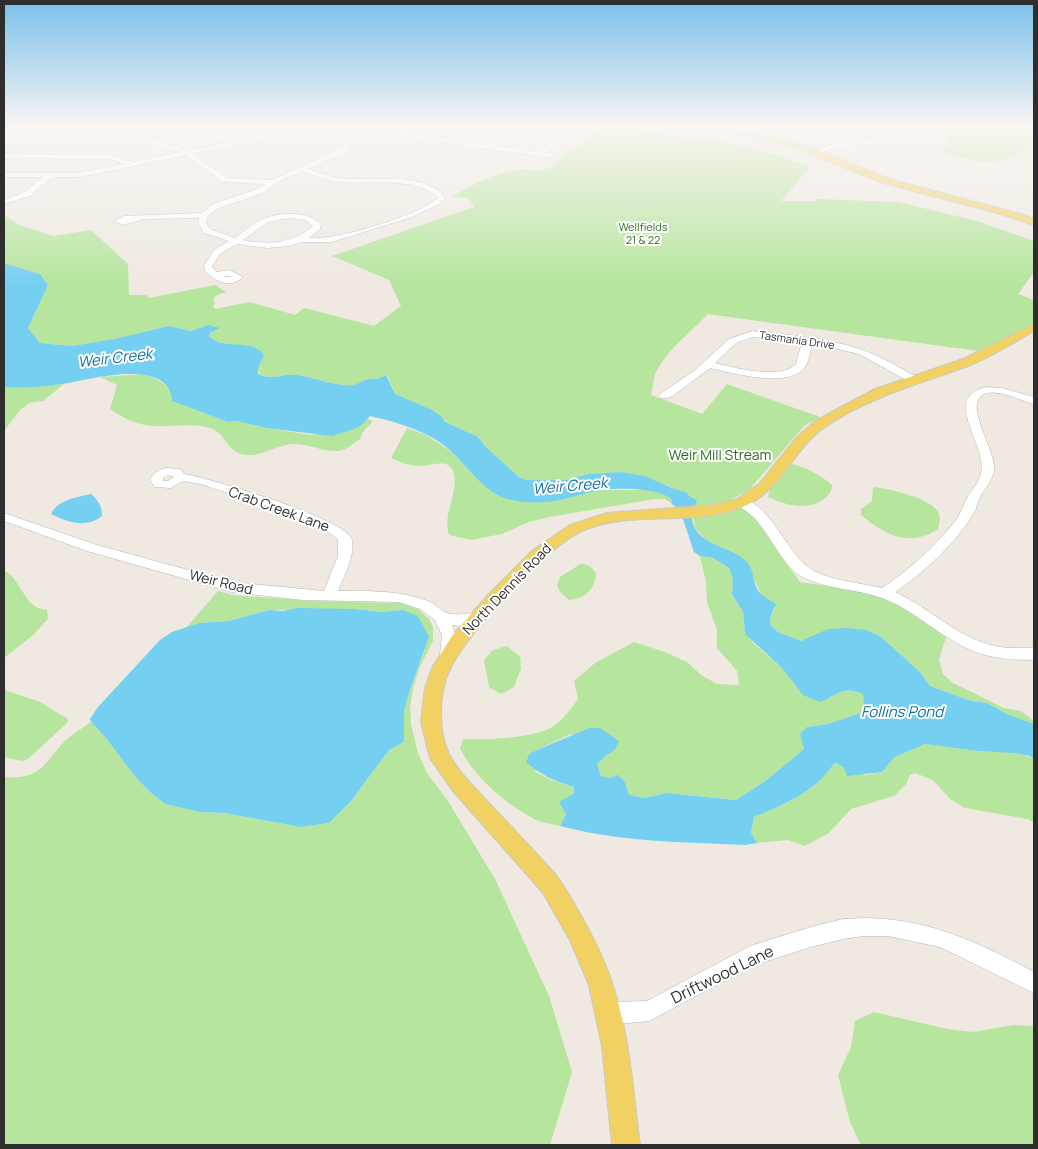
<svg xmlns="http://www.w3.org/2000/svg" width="1038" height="1149" viewBox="0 0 1038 1149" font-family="Manrope,sans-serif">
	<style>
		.green { fill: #b6e59e }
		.water { fill: #75cff0 }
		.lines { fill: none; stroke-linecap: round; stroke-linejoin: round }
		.minor-casing { stroke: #b4b7c1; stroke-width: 1 }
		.major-casing { stroke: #c9c9c9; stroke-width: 2 }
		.minor { fill: #fff; fill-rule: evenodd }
		.major { fill: #f2d163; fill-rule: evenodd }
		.labels { text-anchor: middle; stroke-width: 4; stroke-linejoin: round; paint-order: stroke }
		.far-park-label { font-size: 11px; fill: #2c6e1b; stroke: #fff }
		.far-street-label { font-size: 11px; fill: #2e2e2e; stroke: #fff }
		.park-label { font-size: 14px; fill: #2c6e1b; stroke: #fff }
		.street-label { font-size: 14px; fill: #2e2e2e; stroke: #fff }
		.water-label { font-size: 15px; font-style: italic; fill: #0d6fa3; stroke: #fff }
		.near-street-label { font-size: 16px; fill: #2e2e2e; stroke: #fff }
	</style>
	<rect width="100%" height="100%" fill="#efe9e1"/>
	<path class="green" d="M 605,125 L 745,146 L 784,157 L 810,167 L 781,201 L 815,201 L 818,199 L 898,202 L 977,221 L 1034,241 L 1034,272 L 1018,294 L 1034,300 L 1034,323 L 978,351 L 708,314 C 691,332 667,350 656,372 C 653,379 653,388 651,395 L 702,414 L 727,384 L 820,417 L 804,426 L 748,491 L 726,502 L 695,507 L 686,492 L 672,488 L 645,476 L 621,472 L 588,474 L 567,480 L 526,480 L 519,477 L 485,446 L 478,437 L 445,421 L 395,394 L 387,375 C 377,381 373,377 364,380 C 362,381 360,383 358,384 C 343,389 313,377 297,375 C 282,373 274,381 259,374 L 258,368 L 264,355 L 213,340 L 209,336 L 210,333 L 216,330 L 208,325 L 191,331 L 169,326 L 114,339 L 72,346 L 40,343 L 28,328 L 48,285 L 40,274 L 4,263 L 4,215 L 17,224 L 53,236 L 91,230 L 128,264 L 129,295 L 146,295 L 149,298 L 215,285 L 226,292 L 215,296 L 213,301 L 215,303 L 213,306 L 215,309 L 250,302 L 295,315 L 304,308 L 374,326 L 401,306 L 389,280 L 332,256 L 474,207 L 469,198 L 452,197 C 472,184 493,175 517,170 C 530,168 537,174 551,167 Z
		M 929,125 L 1034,125 L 1034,143 C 1025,145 1020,154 1012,157 C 989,166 965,160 943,152 L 947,141 L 944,131 Z
		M 145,374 C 159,380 171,385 172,401 L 228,422 L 237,421 L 266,428 L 311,435 L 363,424 L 367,419 L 373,421 L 362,433 L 361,438 C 354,443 347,450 338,451 C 323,452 307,443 293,444 C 275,445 260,459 241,454 C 223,448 228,430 202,426 C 180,423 158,430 137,423 C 127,420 119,415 110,409 L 117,385 L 100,377 Z
		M 64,384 L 43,401 L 29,403 L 20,410 L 4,431 L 4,387 L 43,386 Z
		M 407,428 L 426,435 L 452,452 L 475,477 L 509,500 L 545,502 L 599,490 L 653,490 L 665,494 L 671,499 L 672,504 L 665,499 L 655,499 L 549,517 L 529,522 L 502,534 L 471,540 L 449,535 C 442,515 458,495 454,474 C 450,457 432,466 421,466 C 410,466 401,463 391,458 Z
		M 790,464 C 803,465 822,476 832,485 C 832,491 830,494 825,498 C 808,512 786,505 768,497 C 769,486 782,473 790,464 Z
		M 876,487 C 891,490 933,498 939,514 C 941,519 939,524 938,529 C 909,548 885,535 861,515 L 861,509 L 872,501 L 873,488 Z
		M 746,506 L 800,582 C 831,587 866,589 895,603 C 913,611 930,626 946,637 L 939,660 L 943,674 L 953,683 L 1004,708 L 1021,711 L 1034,721 L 1034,724 L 1009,715 L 987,703 L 971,701 L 930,686 L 919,671 L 880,636 L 866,630 L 801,641 L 778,632 L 770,624 L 771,615 L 775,609 L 761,594 L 744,559 L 707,541 L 695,528 L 693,517 L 720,515 Z
		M 700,556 L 713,558 L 729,568 L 733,579 L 732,594 L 743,612 L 744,629 L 752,642 L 782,668 L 795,685 L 830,698 C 842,690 849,688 863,694 L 864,712 L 828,724 L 807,727 L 804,749 L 764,782 L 736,800 L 666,793 L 645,798 L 629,795 L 625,782 L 601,776 L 597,764 L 605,756 L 614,751 L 571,734 L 530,753 L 536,772 L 551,780 L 574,787 L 566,814 L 560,826 C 552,824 542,823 534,819 C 505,803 475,778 460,748 L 463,739 C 483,740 537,738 552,727 C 564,719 570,710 578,699 L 574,681 L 595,663 L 634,642 L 665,652 L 687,662 L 701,675 L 717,684 L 739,685 L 737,671 L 717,648 L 717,630 L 707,602 L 706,582 Z
		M 582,563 L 591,567 L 596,573 C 595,589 585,599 569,600 L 560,592 L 557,585 L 560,577 Z
		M 4,571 C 22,578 23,609 47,610 L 48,619 L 33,635 L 4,658 Z
		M 218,591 L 232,595 L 314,601 L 400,603 L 418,609 L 429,619 L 433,627 L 433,641 L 419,669 L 413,689 L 410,707 L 411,725 L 418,753 L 427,773 L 448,801 L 495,879 L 549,996 L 572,1072 L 550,1145 L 4,1145 L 4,777 C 41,780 42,765 65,741 C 72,734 83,728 91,722 L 105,737 L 137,779 L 151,793 L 165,804 L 200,812 L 224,813 L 301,827 L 329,823 L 351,801 L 389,750 L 404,742 L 404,712 L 409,693 L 425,650 L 403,610 L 382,612 L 355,609 L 269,610 L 229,621 L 199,623 L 186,628 Z
		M 507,646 L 520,657 L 521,669 L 514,687 L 501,694 L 489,687 L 484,660 L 493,650 Z
		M 4,686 L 7,691 L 38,701 L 68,719 L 67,723 L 28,759 L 22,761 L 4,757 Z
		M 925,744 C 942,746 959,749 976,751 C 994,753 1020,748 1034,760 L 1034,823 L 1028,819 L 965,808 L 950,799 L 933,780 L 915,773 L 910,775 L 906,784 L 894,796 L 851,809 L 829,833 L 805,846 L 788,840 L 757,843 L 751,833 L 754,817 C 784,805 817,791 835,762 L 844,768 L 865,775 L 882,772 L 895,757 Z
		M 874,1012 L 947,1029 L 974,1032 L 1013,1025 L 1034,1026 L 1034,1145 L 861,1145 L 850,1122 L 838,1075 L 851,1047 L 855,1021 Z"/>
	<path class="water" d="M 4,263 L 40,274 L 48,285 L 28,328 L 40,343 L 72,346 L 114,339 L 169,326 L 191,331 L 208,325 L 220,328 L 210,333 L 209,336 C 223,351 253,338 264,355 L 258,368 L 258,374 C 274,381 281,373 297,375 C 313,377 342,389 357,384 C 360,383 362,381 364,380 C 373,377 377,381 386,375 L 395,394 L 432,410 L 441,416 L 444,421 L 478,437 L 485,446 L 519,477 L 526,480 L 567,480 L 588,474 L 621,472 L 645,476 L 672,488 L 686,492 L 690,497 L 697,500 C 696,504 693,510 692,514 C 690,543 728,546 744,559 C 756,569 751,582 760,593 C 764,597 771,601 776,604 L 771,615 L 770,624 L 778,632 L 801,641 L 828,629 L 847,628 L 866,630 L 880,636 L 919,671 L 930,686 L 971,701 L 987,703 L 1009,715 L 1034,724 L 1034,760 L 1030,756 L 1015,753 L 977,751 L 925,744 L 895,757 L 882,772 L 847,776 L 844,768 L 835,762 C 817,791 784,805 754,817 L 751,833 L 757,843 L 745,845 C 683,842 620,842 560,826 L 566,814 L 559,802 L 573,794 L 574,787 C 555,781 540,775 526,762 L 530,753 L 589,728 L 600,728 L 619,741 L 614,751 L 605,756 L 597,764 L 601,776 L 610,778 L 618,775 L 625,782 L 629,795 L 645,798 L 666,793 L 736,800 L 764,782 L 804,749 L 800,734 L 807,727 L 828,724 L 864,712 L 863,694 C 842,685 838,695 820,702 L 803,695 L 782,668 L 745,634 L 743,612 L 732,594 L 733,579 L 729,568 L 713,558 L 700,556 L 694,552 L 680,510 L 672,504 L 671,499 C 659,488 614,487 597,491 C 580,494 563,501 545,502 C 535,503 521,502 511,500 C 487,495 468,468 452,452 C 431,432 397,422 370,416 L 363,424 L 354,429 L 332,436 L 266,428 L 237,421 L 228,422 L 172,401 C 169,356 89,380 62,384 C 43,387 23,388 4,387 Z
		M 91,494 C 98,500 102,506 102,516 C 86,529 67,522 51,514 C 57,500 77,497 91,494 Z
		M 297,608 L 355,609 L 382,612 L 403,610 L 418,616 L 429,637 L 409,693 L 404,712 L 404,742 L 389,750 L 351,801 L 329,823 L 301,827 L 224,813 L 200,812 L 165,804 L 151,793 L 137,779 L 105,737 L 91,722 L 90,719 L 98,707 L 160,640 L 172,632 L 199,623 L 229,621 L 269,610 L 283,611 Z"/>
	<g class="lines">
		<defs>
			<path id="minor" d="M 69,125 L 87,125 L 37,134 L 34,132 Z
				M 172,125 C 195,125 214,130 234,141 L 310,125 L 323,125 L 321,127 L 349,142 L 351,148 L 344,153 L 308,169 C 318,172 328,176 338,178 C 369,182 425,170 446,198 L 439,204 L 412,217 L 332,242 L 302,242 L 289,246 L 268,248 L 237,244 L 220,254 L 212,266 L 216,272 L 229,270 L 243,277 C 231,289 215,282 205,271 L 204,266 L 214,250 L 229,241 L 204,233 L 198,223 L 199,218 L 144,219 L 123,225 L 114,221 L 124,216 L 202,213 L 213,204 L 257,189 L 265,184 L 223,182 L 185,155 L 96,174 L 77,177 L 52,177 L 30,196 L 4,204 L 4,200 L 24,192 L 43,177 L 4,177 L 4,173 L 77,173 L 125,164 L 109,159 L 4,158 L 4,154 L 109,155 L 134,162 L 181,152 C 137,134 53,141 4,141 L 4,137 L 113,137 L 156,140 L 188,151 L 227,143 L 212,135 ZM 314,128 L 344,144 L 344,147 L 272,180 L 228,178 L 192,154 ZM 302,171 C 314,175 326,181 339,182 C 365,185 420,176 438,198 C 417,216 336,241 309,238 L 320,229 L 321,224 C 307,211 282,212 265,218 C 254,222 244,232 235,238 L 210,229 L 206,223 L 208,216 L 219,208 L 263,193 L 282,180 ZM 289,218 L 305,220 L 313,226 C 293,244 268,245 243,240 L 268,222 ZM 228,276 L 232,277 L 222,277 Z
				M 413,125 L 421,125 L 408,134 L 442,139 L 462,125 L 470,125 L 449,140 L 487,145 L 514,125 L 521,125 L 494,146 L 539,152 L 569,129 L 537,125 L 580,125 L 546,153 L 556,155 L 556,157 L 554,158 L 403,137 L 392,143 L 387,142 Z
				M 780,125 L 789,125 L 761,137 L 756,136 Z
				M 915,128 L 917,129 L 917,131 L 877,143 L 835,148 L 815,154 L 812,152 L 834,144 L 876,139 Z
				M 752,331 C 806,337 852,339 900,368 C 906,371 914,375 919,380 L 918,382 L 910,382 L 859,354 L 812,343 C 810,353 809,366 800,372 C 780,386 732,373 710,368 L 674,395 L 668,398 L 660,398 L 659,396 L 660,394 L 694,371 L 729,339 ZM 752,337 L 802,342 L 796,364 C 781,380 735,368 715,363 L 736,343 Z
				M 986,387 L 1002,388 L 1034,397 L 1034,404 C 1021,401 991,385 980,397 C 967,410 996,451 994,470 C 993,480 985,488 980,497 C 978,501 977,506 975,511 C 957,542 925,572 895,592 C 928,607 956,636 991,645 C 1006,649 1020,648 1034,648 L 1034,660 C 1009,660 986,658 964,647 C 935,632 912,609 882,598 C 855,588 826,590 801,576 C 784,567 771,537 758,522 C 752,514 742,510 736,502 L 742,498 C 770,505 786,550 808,567 C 824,580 861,583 882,588 C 909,570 936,546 956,520 C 961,513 964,504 968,496 C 973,489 979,482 981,473 C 988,445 940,398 986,387 Z
				M 167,468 L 180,469 L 184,474 C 209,478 347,519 352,540 C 355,557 344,575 338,591 C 369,591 398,590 428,601 C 435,603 440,611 447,613 C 459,617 471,611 482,614 L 484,618 L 482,622 C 473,625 461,627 452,625 C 456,635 459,649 453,659 L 448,661 L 443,659 L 440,655 L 442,635 L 435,620 L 420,609 L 399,602 L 303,600 L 232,592 L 87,551 L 4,521 L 4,513 L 97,545 L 232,582 L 324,591 L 338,556 L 338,540 C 322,520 229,494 201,484 L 183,481 L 171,488 L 155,487 L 150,480 C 154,472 159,470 167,468 ZM 168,475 L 174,477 L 168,481 L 163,481 L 163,478 Z
				M 864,918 C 927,918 980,943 1034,972 L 1034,993 L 940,947 L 888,936 L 864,936 L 843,939 L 811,947 L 754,965 L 649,1021 L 629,1023 L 608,1022 L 601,1019 L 598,1012 L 601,1005 L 608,1002 L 647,1001 L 750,946 L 811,927 L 843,919 Z"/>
			<path id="major" d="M 685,125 L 718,127 L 780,138 L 820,151 L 889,179 L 1021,214 L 1034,219 L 1034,225 L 997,213 L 883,183 L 788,145 Z
				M 1034,324 L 1034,331 C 1013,343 991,357 968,366 C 919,384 869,397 825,427 C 794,448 782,489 747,505 C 696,529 633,508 582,531 C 547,546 466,635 450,669 C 438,694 438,730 449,754 C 456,770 473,785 484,798 C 508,823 533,849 556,875 C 564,885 570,896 576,907 C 590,931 605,959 613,986 C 630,1037 633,1092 640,1145 L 612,1145 L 602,1046 L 589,985 L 570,940 L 543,893 L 453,791 L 430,758 L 421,722 L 425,688 L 432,668 L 452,636 L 488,595 L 533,550 L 570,525 L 607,513 L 714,505 L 737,499 L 759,484 L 797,437 L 815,421 L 875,389 L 963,359 Z"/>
		</defs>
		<use href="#minor" class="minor-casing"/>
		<use href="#major" class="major-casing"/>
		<use href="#minor" class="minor"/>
		<use href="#major" class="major"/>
	</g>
	<linearGradient id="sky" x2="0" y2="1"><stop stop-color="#7abfeb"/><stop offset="0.44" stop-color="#f8f5f2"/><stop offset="1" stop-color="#f8f5f2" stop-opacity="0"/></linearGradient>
	<rect width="1038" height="286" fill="url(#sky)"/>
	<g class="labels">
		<g class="far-park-label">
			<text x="643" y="231">Wellfields<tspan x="643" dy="13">21 &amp; 22</tspan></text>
		</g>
		<g class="far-street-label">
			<text transform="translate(797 340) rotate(8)" y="4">Tasmania Drive</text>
		</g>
		<g class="park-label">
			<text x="720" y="460">Weir Mill Stream</text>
		</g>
		<g class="street-label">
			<text transform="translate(279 509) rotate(20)" y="5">Crab Creek Lane</text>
			<text transform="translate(221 582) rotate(14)" y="5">Weir Road</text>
			<text transform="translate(507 589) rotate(-46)" y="5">North Dennis Road</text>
		</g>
		<g class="water-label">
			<text transform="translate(115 358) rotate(-7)" y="5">Weir Creek</text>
			<text transform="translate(570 486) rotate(-5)" y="5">Weir Creek</text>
			<text x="902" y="717">Follins Pond</text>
		</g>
		<g class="near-street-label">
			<text transform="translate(722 974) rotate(-26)" y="6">Driftwood Lane</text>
		</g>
	</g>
	<rect width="1038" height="1149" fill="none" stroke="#2e2e2e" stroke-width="10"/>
</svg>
